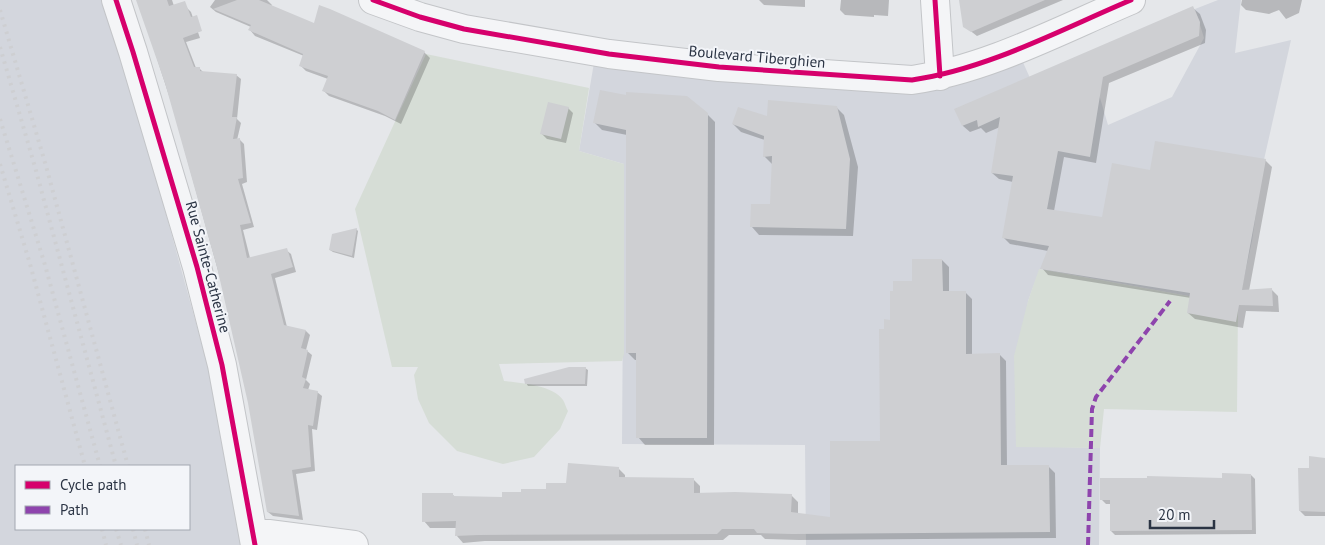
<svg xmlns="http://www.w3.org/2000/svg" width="1325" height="545" viewBox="0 0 1325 545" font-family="'PT Sans',sans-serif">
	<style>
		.built { fill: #d3d6dd; fill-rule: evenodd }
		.green { fill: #d6ddd6 }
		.shadow { fill: #0003 }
		.building { fill: #cecfd2 }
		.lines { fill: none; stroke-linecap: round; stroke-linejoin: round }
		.minor-casing { stroke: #c3c5c8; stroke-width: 30 }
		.minor { stroke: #f4f5f7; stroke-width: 28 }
		.rail { stroke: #cecfd2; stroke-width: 4; stroke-dasharray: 2.5 5; stroke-linecap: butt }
		.quiet { stroke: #8e44ad; stroke-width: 4; stroke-dasharray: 8 4; stroke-linecap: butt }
		.cycleway-casing { stroke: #f3f5f9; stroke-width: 8 }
		.cycleway { stroke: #d6006c; stroke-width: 5 }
		.labels { text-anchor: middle; stroke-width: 4; stroke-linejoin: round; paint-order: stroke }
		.street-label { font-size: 15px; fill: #2b3444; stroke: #f3f5f9 }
	</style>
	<rect width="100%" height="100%" fill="#e5e7ea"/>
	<path class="built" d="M 0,0 L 101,0 L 139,116 L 210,374 L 242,545 L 0,545 ZM 16,466 L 189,466 L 189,529 L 16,529 Z
		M 1218,0 L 1241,0 L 1235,53 L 1291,40 L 1263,164 L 1252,241 L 1238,305 L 1040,269 L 1028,301 L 1016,446 L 1100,448 L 1099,545 L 806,545 L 805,445 L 622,444 L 624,164 L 579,151 L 596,51 L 876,79 L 1017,49 L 1030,78 L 1098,91 L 1108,125 L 1172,97 L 1204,38 L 1195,9 Z"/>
	<path class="green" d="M 426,54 L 589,88 L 579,151 L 624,164 L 624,354 L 622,361 L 499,364 L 504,381 C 520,383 553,385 563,400 C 565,403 566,408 568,411 L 560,429 L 534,457 L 503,464 L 457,451 L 429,423 L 418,399 L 414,375 L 418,367 L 392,367 L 355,209 Z
		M 1039,269 L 1238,305 L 1237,412 L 1104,409 L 1100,448 L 1016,447 L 1014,356 L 1028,301 Z"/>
	<path class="shadow" d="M 138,0 L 172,0 L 174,6 L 187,8 L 191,12 L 200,38 L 186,42 L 196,68 L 199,68 L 203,72 L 236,75 L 241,79 L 237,119 L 241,123 L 237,140 L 240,140 L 244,144 L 247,182 L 242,184 L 254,227 L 243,230 L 250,258 L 286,250 L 291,254 L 296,272 L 275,278 L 287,327 L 306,331 L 310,335 L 306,350 L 312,355 L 306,380 L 310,384 L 308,390 L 317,392 L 322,396 L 317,430 L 312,429 L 315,471 L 296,474 L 303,520 L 273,516 L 268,512 L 249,403 L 230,314 L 173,108 Z
		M 215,0 L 267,0 L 272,5 L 271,7 L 315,25 L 424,52 L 430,58 L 401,124 L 385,116 L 329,96 L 323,90 L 328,79 L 306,71 L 300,65 L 304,56 L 255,36 L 250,30 L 251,27 L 216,12 L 210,7 Z
		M 759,0 L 805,0 L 805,7 L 764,5 Z
		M 841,0 L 889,0 L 888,16 L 874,15 L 874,17 L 845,15 L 840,10 Z
		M 962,0 L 1063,0 L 977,36 L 964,26 Z
		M 1242,0 L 1302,0 L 1299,13 L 1286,19 L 1279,10 L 1269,14 L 1246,10 L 1241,5 Z
		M 1193,8 L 1200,14 L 1206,30 L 1205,43 L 1109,83 L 1096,163 L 1064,157 L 1054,211 L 1103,218 L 1151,171 L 1265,160 L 1272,167 L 1249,291 L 1271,289 L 1278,296 L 1279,312 L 1246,311 L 1243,328 L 1195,319 L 1188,313 L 1191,298 L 1048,275 L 1042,268 L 1048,251 L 1010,244 L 1003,237 L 1013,182 L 999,179 L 992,173 L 1000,127 L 986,133 L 981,128 L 970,132 L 963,126 L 956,109 Z
		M 836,107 L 844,115 L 858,167 L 853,236 L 759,235 L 752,227 L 772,205 L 772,164 L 764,156 L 765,140 L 741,132 L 733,124 Z
		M 568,108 L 573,113 L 566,143 L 547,139 L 542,134 Z
		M 707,114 L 715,122 L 714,445 L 645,445 L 638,437 L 638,360 L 635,360 L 627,352 L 627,135 L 602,130 L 594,122 Z
		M 356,229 L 358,231 L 354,258 L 333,252 L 330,250 Z
		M 942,260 L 949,267 L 949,292 L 965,292 L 972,299 L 972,355 L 1000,355 L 1006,361 L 1007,466 L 1048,466 L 1055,473 L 1056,538 L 799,540 L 765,539 L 761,535 L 729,535 L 723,540 L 485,541 L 463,543 L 457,536 L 457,528 L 430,528 L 424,521 L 452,494 L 456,498 L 503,498 L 522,493 L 548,490 L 618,468 L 625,475 L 625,479 L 693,479 L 700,486 L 700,494 L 791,495 L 798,502 L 798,514 L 831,518 L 881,442 L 885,330 L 914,282 Z
		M 585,368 L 588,370 L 587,386 L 528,386 L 526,383 Z
		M 1325,460 L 1325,516 L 1305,516 L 1300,511 L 1310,470 Z
		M 1251,475 L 1255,479 L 1256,534 L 1115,535 L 1111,531 L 1111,504 L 1106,504 L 1102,500 Z"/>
	<path class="building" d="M 136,0 L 167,0 L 169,6 L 185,1 L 191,17 L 197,15 L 202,31 L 183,38 L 194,67 L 200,67 L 200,71 L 237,74 L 232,117 L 237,117 L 233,139 L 240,138 L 243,178 L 238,179 L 251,223 L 240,225 L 247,258 L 287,248 L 293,267 L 271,274 L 284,325 L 306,330 L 301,348 L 308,350 L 302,377 L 306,379 L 303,388 L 318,391 L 313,426 L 308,425 L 311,467 L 292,470 L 299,516 L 267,512 L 248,403 L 217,267 L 165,83 Z
		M 237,0 L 259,0 L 314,23 L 319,5 L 330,9 L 425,51 L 395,120 L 378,111 L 322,91 L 328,76 L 299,66 L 303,54 L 248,30 L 251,25 L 213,9 Z
		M 959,0 L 1045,0 L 971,32 L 963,27 Z
		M 1193,6 L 1200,22 L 1199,36 L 1103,77 L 1090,157 L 1058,151 L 1047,209 L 1102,217 L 1112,163 L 1150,170 L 1155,141 L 1266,159 L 1242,290 L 1272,288 L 1273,306 L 1239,305 L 1236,322 L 1187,313 L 1190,293 L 1040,269 L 1049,246 L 1002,238 L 1013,176 L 991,173 L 1000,117 L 978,127 L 977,120 L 962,126 L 954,109 Z
		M 600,90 L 626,95 L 626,92 L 687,96 L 708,113 L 707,438 L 636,438 L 636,353 L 626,353 L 626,130 L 593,123 Z
		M 768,100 L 837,106 L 850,159 L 846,229 L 750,227 L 751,204 L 770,204 L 772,156 L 763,157 L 764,136 L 732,124 L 738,107 L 767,116 Z
		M 548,102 L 569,107 L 561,139 L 540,134 Z
		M 357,228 L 352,256 L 329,250 L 332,234 Z
		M 912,259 L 942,259 L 943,291 L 966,291 L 966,354 L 1000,353 L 1001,465 L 1049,465 L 1050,532 L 792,534 L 757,533 L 754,529 L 722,529 L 717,534 L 478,535 L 455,536 L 456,521 L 422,522 L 422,493 L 453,493 L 453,496 L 502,497 L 502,492 L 521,492 L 521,489 L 546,489 L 546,483 L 566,483 L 568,463 L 619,467 L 619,477 L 694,478 L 694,493 L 735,492 L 792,494 L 791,512 L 830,517 L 830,441 L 880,441 L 879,329 L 884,329 L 884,319 L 890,320 L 890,291 L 893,291 L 893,281 L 912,281 Z
		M 569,367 L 586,367 L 585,384 L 525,384 L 524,379 Z
		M 1309,456 L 1325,458 L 1325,512 L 1299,511 L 1298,468 L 1309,468 Z
		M 1222,473 L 1251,474 L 1252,530 L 1110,531 L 1110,500 L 1100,500 L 1100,478 L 1147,478 L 1147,476 L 1222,478 Z"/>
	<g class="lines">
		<defs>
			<path id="minor" d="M 116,0 L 133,52 L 197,267 L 222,365 L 255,545
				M 373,0 L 420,17 L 464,29 L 609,54 L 719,67 L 912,80 C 988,69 1060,30 1131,0
				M 935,0 L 940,76
				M 253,532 L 354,545"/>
		</defs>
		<use href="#minor" class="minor-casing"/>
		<use href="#minor" class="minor"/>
		<path class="rail" d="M 0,10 L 46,166 L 128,466
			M 0,47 L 35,167 L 116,466
			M 0,119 L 45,265 L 100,466
			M 0,164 L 30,264 L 85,466
			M 102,529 L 106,545
			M 116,529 L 121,545
			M 133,529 L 137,545
			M 145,529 L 149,545"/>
		<path class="quiet" d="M 1088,545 L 1092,409 L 1096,397 L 1170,301"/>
		<defs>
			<path id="cycleway" d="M 116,0 L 133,52 L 197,267 L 222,365 L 255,545
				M 373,0 L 420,17 L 464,29 L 609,54 L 719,67 L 912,80 C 988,69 1060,30 1131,0
				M 935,0 L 940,76"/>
		</defs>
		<use href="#cycleway" class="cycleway-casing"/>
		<use href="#cycleway" class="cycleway"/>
	</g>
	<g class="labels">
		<g class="street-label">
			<text transform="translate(757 57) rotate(5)" y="5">Boulevard Tiberghien</text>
			<text transform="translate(208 267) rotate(75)" y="5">Rue Sainte-Catherine</text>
		</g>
	</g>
	<rect x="15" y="465" width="175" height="65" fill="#f3f5f9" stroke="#a3a8b1"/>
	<rect x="25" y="481" width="25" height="8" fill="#d6006c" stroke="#a3a8b1"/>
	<text x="60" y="490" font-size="15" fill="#2b3444">Cycle path</text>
	<rect x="25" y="506" width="25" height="8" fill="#8e44ad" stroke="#a3a8b1"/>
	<text x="60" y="515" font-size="15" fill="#2b3444">Path</text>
	<path d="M1150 520v8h64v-8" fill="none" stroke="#2b3444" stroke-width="2.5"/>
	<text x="1158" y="520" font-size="15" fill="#2b3444" stroke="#f3f5f9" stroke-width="4" paint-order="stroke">20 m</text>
</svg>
